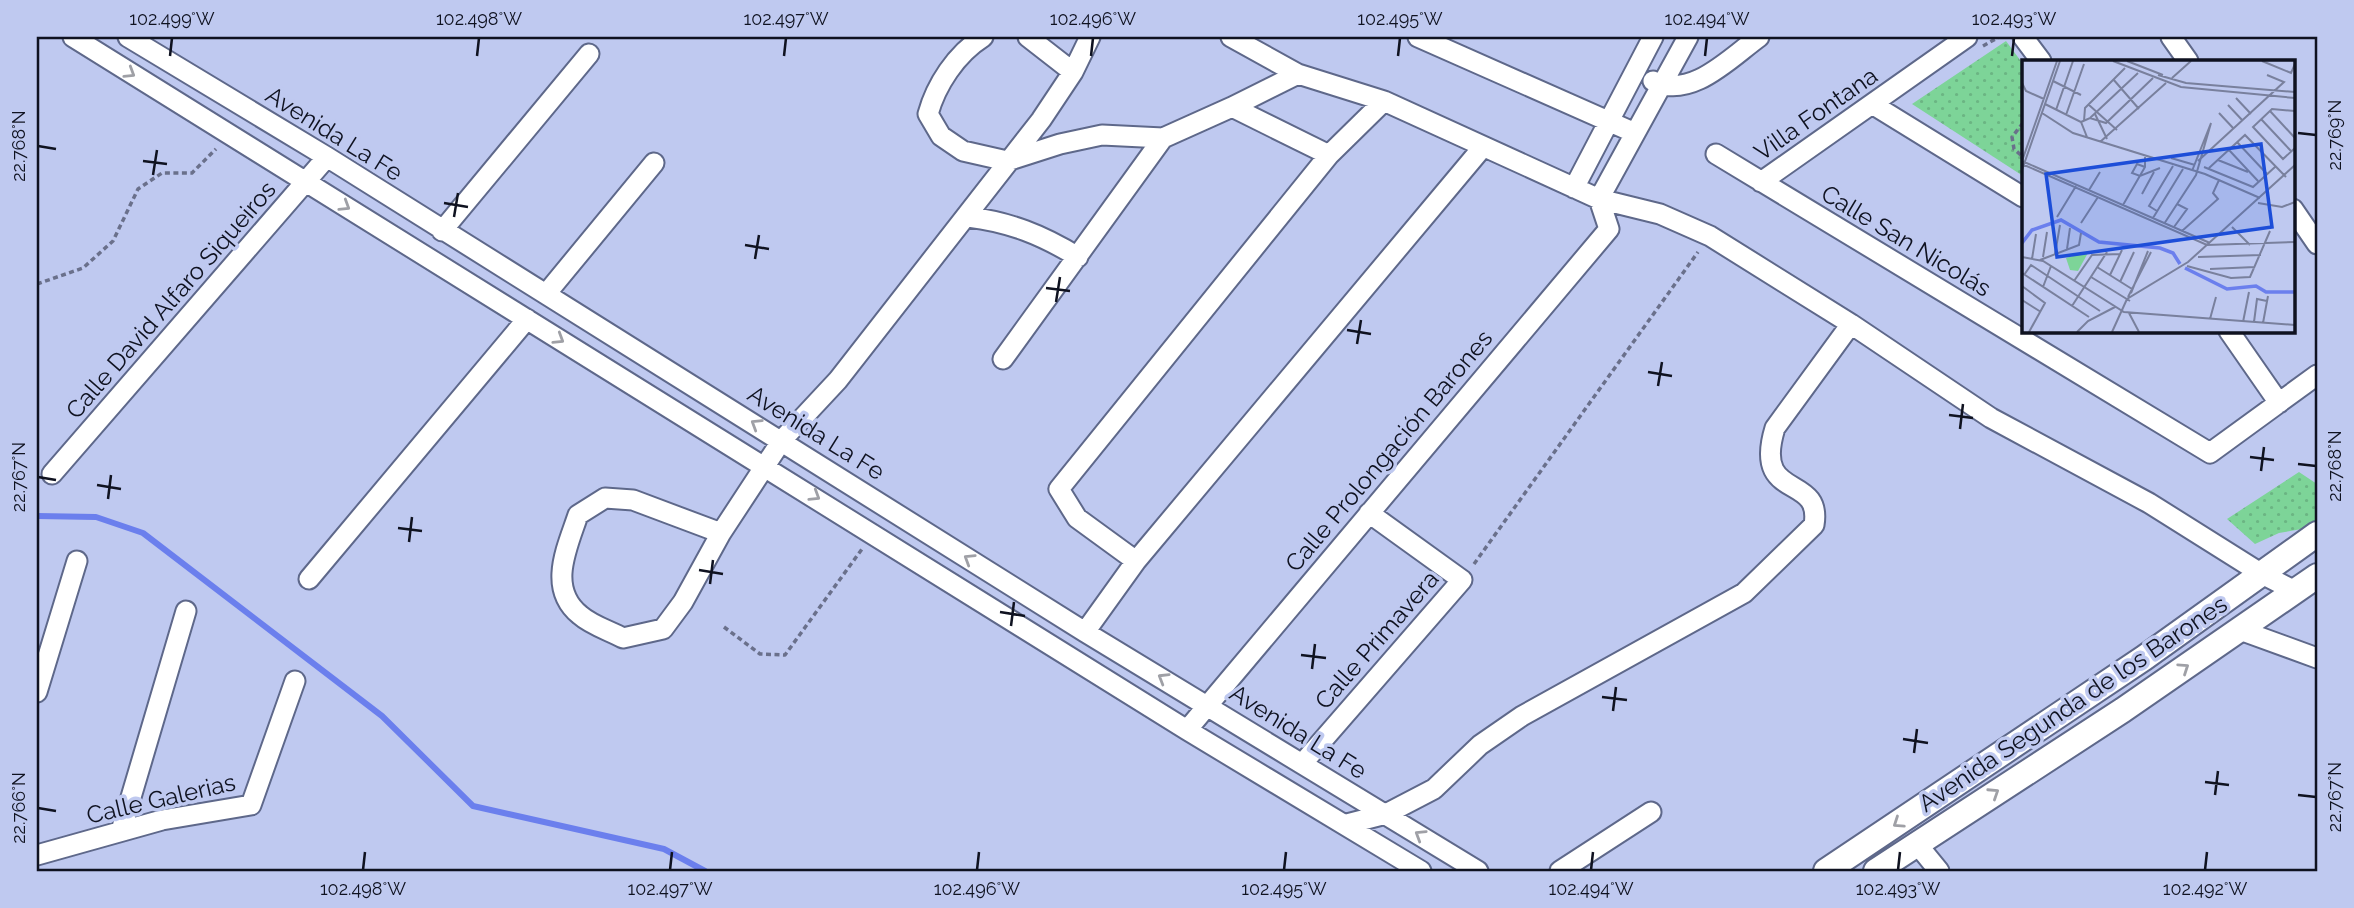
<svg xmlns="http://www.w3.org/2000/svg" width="2354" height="908" viewBox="0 0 2354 908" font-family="Raleway,sans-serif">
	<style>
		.park { fill: url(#park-dots) }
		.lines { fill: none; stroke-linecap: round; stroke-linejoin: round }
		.stream { stroke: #6b7fed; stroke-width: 6 }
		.minor-casing { stroke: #5e688a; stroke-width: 23 }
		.major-casing { stroke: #5e688a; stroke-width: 28 }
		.path { stroke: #6a708b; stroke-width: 3.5; stroke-dasharray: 5 3.5; stroke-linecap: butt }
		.minor { stroke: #fff; stroke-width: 19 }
		.major { stroke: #fff; stroke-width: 24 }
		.oneway { stroke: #9fa0a6 }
		.ticks { fill: none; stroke: #0f1220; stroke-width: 2.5 }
		.labels { text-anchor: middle; stroke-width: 7; stroke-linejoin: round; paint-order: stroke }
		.street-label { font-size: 24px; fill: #0f1220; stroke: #bfc9f0 }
		.inset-river { fill: none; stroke: #6b7fed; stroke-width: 3.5 }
		.inset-road { fill: none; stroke: #79809d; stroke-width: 2 }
		.view { fill: #1d4ed8; fill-opacity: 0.15; stroke: #1d4ed8; stroke-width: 3.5 }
		.inset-edge { fill: none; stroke: #0f1220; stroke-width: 3.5 }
		.neatline { fill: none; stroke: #0f1220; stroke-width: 2.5 }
		.ticks-label { font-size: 18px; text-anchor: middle; fill: #0f1220 }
	</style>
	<defs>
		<pattern id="park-dots" width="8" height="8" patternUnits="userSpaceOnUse" patternTransform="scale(1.75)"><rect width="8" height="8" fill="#7dd498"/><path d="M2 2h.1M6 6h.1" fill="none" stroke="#6bb583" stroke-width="1.8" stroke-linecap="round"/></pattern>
	</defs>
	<rect width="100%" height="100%" fill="#bfc9f0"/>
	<path class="park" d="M 2006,41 L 2023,64 L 2023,176 L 1912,104 Z
		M 2299,472 L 2317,484 L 2317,522 L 2313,527 L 2279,533 L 2255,544 L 2227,519 Z"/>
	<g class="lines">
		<path class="stream" d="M 37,516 L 96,517 L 143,533 L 382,716 L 473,806 L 664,849 L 705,871"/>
		<defs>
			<path id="minor" d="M 73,37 L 1187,730 L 1421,871
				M 128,37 L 327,157 L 1085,632 L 1478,871
				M 983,37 C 956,54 936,85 928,114 L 941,136 L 963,151 L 1007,161 L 1060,144 L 1102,135 L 1163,138 L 1232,107
				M 1028,37 L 1073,72
				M 1231,37 L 1298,74 L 1384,101 L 1599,199 L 1660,214 L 1710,236 L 1851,324 L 1991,418 L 2149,503 L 2262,574 L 2297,592
				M 1418,37 L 1635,133
				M 2023,37 L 2041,61
				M 2171,37 L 2188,61
				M 1298,74 L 1232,107 L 1329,155
				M 1653,81 C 1691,100 1730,58 1759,37
				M 1872,104 L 2023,197
				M 1716,154 L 2210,453 L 2317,375
				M 1761,182 L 1967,37
				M 1574,188 L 1653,37
				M 2293,209 L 2317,244
				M 968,217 C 1010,222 1042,235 1078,257
				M 442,231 L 589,54
				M 546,294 L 654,163
				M 2229,331 L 2279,403
				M 1003,359 L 1163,138
				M 52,474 L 327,157
				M 721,533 L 633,500 L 605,498 L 578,515 C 567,548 547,588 580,615 C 591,625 610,631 623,638 L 663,629 L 683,602 L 721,533 L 782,440 L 838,380 L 1041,120 L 1073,72 L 1090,37
				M 1136,561 L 1077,518 L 1059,489 L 1329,155 L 1384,101
				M 309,579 L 527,319
				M 2240,630 L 2317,658
				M 1085,632 L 1136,561 L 1482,148
				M 37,692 L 77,561
				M 1187,730 L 1609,229 L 1599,199 L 1688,37
				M 1302,764 L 1462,580 L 1369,513
				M 1347,824 L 1386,814 L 1434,789 L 1480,745 L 1522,716 L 1744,593 L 1814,525 C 1823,472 1752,503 1775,428 L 1851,324
				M 121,831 L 186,611
				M 1917,844 L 1939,871
				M 37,855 L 162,820 L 251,805 L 295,681
				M 1560,871 L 1651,812"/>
			<path id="major" d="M 1826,871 L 2144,658 L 2317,534
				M 1876,871 L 2123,710 L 2317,576"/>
		</defs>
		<use href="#minor" class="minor-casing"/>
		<use href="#major" class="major-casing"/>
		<path class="path" d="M 1983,46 L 1999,37
			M 2023,123 L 2012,137 L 2014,149 L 2023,157
			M 37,284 L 83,268 L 113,241 L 138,189 L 162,173 L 192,173 L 216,149
			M 1474,564 L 1698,252
			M 724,627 L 760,654 L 785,655 L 862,549"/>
		<use href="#minor" class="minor"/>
		<use href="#major" class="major"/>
	</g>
	<defs><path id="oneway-chevron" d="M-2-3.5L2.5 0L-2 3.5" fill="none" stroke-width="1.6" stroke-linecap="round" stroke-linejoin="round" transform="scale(1.75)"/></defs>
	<g class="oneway">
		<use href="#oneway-chevron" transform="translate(130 73) rotate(32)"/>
		<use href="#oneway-chevron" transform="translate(345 206) rotate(32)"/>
		<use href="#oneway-chevron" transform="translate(559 339) rotate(32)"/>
		<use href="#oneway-chevron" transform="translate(756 424) rotate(-148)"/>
		<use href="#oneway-chevron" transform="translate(815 496) rotate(32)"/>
		<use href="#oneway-chevron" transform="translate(969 559) rotate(-148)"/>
		<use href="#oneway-chevron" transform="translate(2184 668) rotate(-34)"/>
		<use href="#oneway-chevron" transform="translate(1163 678) rotate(-149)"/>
		<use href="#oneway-chevron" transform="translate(1994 793) rotate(-33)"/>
		<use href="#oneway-chevron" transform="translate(1898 823) rotate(146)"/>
		<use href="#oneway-chevron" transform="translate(1420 835) rotate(-148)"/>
	</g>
	<path class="ticks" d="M 170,56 L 172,38M 477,56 L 479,38M 784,56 L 786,38M 1091,56 L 1093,38M 1398,56 L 1400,38M 1705,56 L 1707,38M 2012,56 L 2014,38M 2298,133 L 2316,135M 38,146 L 56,149M 143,161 L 167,164M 153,175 L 157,150M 444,203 L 468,207M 454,217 L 458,193M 745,245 L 769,249M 755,259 L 759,235M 1046,288 L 1070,291M 1056,302 L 1060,277M 1347,330 L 1371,334M 1357,344 L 1361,320M 1648,372 L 1672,376M 1658,386 L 1662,362M 1949,415 L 1973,418M 1960,429 L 1963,404M 2250,457 L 2274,460M 2298,464 L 2316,466M 2261,471 L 2264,447M 38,477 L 56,480M 97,485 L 121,489M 108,499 L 111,475M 398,528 L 422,531M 409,542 L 412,517M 699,570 L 723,574M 710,584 L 713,560M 1000,612 L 1025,616M 1011,626 L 1014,602M 1301,655 L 1326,658M 1312,669 L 1315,644M 1602,697 L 1627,700M 1613,711 L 1616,687M 1903,739 L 1928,743M 1914,753 L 1917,729M 2205,782 L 2229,785M 2215,795 L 2218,771M 2298,795 L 2316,797M 38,808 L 56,811M 363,870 L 365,852M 670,870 L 672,852M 977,870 L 979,852M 1284,870 L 1286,852M 1591,870 L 1593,852M 1898,870 L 1900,852M 2205,870 L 2207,852"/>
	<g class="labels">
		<g class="street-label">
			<text transform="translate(1816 114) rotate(-35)" y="8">Villa Fontana</text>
			<text transform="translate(334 134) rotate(32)" y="8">Avenida La Fe</text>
			<text transform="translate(1906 241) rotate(31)" y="8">Calle San Nicolás</text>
			<text transform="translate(171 300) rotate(-49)" y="8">Calle David Alfaro Siqueiros</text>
			<text transform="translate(816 433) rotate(32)" y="8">Avenida La Fe</text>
			<text transform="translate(1389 451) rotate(-50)" y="8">Calle Prolongación Barones</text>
			<text transform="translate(1377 640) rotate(-49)" y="8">Calle Primavera</text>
			<text transform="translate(2073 704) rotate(-34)" y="8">Avenida Segunda de los Barones</text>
			<text transform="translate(1298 732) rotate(32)" y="8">Avenida La Fe</text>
			<text transform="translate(161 799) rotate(-13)" y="8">Calle Galerias</text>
		</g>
	</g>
	<g transform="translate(2022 60)">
		<rect width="273" height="273" fill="#bfc9f0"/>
		<path d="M 67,191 L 56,211 L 48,210 L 44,198 Z" fill="#7dd498"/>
		<path class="inset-river" d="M 0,183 L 10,170 L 39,160 L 77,182 L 138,188 L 151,193 L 158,204M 163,208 L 205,229 L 234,226 L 244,232 L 273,232"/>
		<path class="inset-road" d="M 91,1 L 159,27 L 273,38M 105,1 L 141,15M 240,1 L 269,13 L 273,4M 136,15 L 164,23 L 273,32M 150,18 L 169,1M 91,19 L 117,49M 31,21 L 59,35M 0,23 L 4,31 L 22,39M 214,38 L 229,54M 23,44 L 59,62 L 65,77M 67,45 L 95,70M 206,45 L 221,61M 34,50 L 51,1M 248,51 L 273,78M 273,51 L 250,49 L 231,67 L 261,99 L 273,88M 20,53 L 51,73 L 183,114 L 238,138M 197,53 L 212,69M 73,54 L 85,79M 44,55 L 62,4M 68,58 L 116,13M 239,59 L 269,91M 62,61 L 63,48 L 103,8M 59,62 L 68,58 L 84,63 L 131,18M 78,82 L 144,23M 215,82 L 245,114M 207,90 L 236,121M 149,98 L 173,105M 196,100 L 226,112M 0,101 L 188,183M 0,101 L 35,1M 176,101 L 262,22 L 245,15M 0,104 L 185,185 L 273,182M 123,107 L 115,104 L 110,113 L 118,116 L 138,108M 182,107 L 231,127 L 253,107M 187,108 L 223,75 L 264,117M 0,110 L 38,1M 170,111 L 189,63M 67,130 L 78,112M 120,134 L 132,112M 236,143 L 260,147 L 273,142M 101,145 L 123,107 L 123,97M 135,151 L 127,146 L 151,106M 35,157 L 54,126M 131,158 L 161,109M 59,163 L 76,137M 142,164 L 174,115 L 189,63M 152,167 L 165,149 L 155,144M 210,167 L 228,185M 160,171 L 196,139 L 191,133 L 197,120M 45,189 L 48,168M 33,194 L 38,165M 0,197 L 21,201 L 102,252 L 273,265M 21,197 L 25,172M 176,197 L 239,195M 10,199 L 14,174M 18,200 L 57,185 L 59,173M 165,206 L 209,218 L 228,217 L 248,171M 75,207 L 110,229M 188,209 L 233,207M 0,213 L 67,257M 2,215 L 9,205 L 78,251M 88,215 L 100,190M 69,217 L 108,241M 52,221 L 70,195 L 98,194M 98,222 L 112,192M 0,226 L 23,243 L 7,272M 21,227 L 29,206M 109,233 L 126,191M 106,237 L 129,192M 0,240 L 19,252M 50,246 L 85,192M 107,253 L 117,272M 188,259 L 194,237M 221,262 L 227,232M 232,262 L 235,239 L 245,241M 241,263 L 246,236M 55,272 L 66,261 L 93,247M 90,272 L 105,239 L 166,202 L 273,105"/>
		<path class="view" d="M 239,84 L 250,167 L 35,197 L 24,114 Z"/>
		<rect width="273" height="273" class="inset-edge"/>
	</g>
	<rect width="2354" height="908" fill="none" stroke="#bfc9f0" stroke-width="77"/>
	<rect x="38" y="38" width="2278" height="832" class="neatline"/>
	<g class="ticks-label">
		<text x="172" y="25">102.499°W</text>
		<text x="479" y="25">102.498°W</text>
		<text x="786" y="25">102.497°W</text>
		<text x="1093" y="25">102.496°W</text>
		<text x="1400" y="25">102.495°W</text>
		<text x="1707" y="25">102.494°W</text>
		<text x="2014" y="25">102.493°W</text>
		<text transform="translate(2335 135) rotate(-90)" y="6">22.769°N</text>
		<text transform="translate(19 146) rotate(-90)" y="6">22.768°N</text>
		<text transform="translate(2335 466) rotate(-90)" y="6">22.768°N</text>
		<text transform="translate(19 477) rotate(-90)" y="6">22.767°N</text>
		<text transform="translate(2335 797) rotate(-90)" y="6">22.767°N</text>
		<text transform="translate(19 808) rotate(-90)" y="6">22.766°N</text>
		<text x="363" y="895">102.498°W</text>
		<text x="670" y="895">102.497°W</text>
		<text x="977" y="895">102.496°W</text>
		<text x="1284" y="895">102.495°W</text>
		<text x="1591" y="895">102.494°W</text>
		<text x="1898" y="895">102.493°W</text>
		<text x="2205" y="895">102.492°W</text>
	</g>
</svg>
